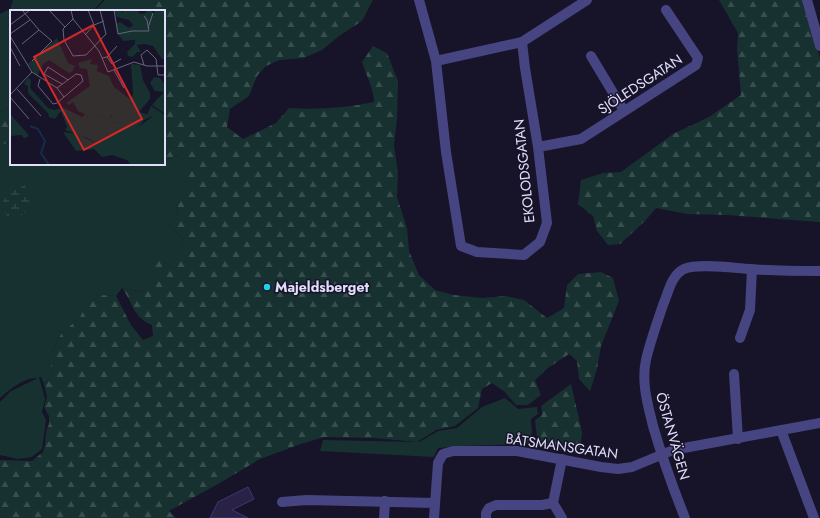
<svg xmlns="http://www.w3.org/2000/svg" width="820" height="518" viewBox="0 0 820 518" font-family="Jost,sans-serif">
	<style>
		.grass { fill: #173130 }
		.forest { fill: url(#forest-firs) }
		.wetland { fill: url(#wetland-marsh) }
		.building { fill: #292246; stroke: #423670 }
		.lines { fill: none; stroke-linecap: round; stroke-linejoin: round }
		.minor { stroke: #464481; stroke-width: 10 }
		.poi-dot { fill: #20d1e5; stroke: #171328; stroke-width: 1.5 }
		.labels { text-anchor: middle; stroke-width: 3; stroke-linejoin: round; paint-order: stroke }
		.street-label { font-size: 14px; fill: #e1defb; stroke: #171328 }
		.poi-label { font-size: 14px; font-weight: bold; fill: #e1defb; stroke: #171328; text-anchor: start }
		.inset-river { fill: none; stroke: #172c4d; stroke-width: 2 }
		.inset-road { fill: none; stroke: #68647c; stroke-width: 1 }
		.view { fill: #d62828; fill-opacity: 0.15; stroke: #d62828; stroke-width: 2 }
		.inset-edge { fill: none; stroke: #e1defb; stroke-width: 2 }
	</style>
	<defs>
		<pattern id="forest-firs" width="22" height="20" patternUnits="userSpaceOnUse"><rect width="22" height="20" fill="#173130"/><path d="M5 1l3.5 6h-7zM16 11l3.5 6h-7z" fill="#384e4f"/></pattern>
		<pattern id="wetland-marsh" width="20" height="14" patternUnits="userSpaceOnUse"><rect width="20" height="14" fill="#173130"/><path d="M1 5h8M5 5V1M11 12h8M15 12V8" fill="none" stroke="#384e4f"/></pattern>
	</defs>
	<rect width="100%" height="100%" fill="#171328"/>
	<path class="grass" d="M 13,0 L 103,0 L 93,11 L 12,11 L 10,10 Z
		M 105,0 L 148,0 L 138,11 L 94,11 Z
		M 7,10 L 11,12 L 11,107 L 0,112 L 0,14 Z
		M 11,142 L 11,164 L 164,164 L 164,160 L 177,156 L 188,163 L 188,183 L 178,203 L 176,215 L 170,225 L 182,238 L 185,249 L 157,273 L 157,280 L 142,292 L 122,288 L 116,296 L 103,295 L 88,303 L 80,317 L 61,334 L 51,355 L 51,366 L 54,377 L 44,384 L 41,377 L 39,377 L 45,399 L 42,412 L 46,420 L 42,449 L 32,457 L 18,459 L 0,455 L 0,402 L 11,391 L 38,378 C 25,377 10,389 0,398 L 0,145 Z
		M 505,398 L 518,409 L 537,407 L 538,414 L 531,419 L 532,432 L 529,444 L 460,446 L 438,448 L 434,457 L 320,451 L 323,440 L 419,442 L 438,431 L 457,428 L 482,407 Z"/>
	<path class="forest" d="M 148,0 L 373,0 L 362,21 L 339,36 L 322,50 L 304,58 L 280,60 L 266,66 L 257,76 L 249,96 L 230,109 L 227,127 L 243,139 L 276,123 L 289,108 C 317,110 345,108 374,102 C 374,89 366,75 362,62 L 373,46 L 387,53 L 398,81 L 397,118 L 394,146 L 398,172 L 397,197 L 407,228 L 409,251 L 419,275 L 435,290 L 454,295 L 482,298 L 506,296 L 524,300 L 547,318 L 564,308 L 567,285 L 578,274 L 601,272 L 613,278 L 619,301 L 601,346 L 597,369 L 590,391 L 579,379 L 577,361 L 569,354 L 548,368 L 535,380 L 541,395 L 528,405 L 516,405 L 505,392 L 492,383 L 482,389 L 478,408 L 455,426 L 436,430 L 417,442 L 374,438 L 324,437 L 298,445 L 260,459 L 218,484 L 169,511 L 176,518 L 0,518 L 0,460 L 32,461 L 43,452 L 45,445 L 46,431 L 49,424 L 49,416 L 44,407 L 47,397 L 44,384 L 54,377 L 51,366 L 51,355 L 61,334 L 80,317 L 87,303 L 103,295 L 116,296 L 131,325 L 143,340 L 153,336 L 152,325 C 133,317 133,303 122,288 L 142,292 L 157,279 L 153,258 L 172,259 L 185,249 L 182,238 L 170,225 L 176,215 L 178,203 L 188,182 L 188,163 L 177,156 L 164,160 L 164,11 L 138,11 Z
		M 719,0 L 802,0 L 820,58 L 820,222 L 727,215 L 688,214 L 656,208 L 645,221 L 620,244 L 608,245 L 597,231 L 593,216 L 578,204 L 581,180 L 603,173 L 621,172 L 673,134 L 709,117 L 741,95 L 737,49 L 738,33 Z
		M 11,107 L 11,142 L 0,145 L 0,112 Z
		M 571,384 L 582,432 L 580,455 L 538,445 L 535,420 L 542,415 L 541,406 Z"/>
	<path class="wetland" d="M 23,182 L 30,198 C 26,213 24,217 8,220 L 2,203 L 12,187 Z"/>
	<path class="building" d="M 248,487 L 254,499 L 232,510 L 248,518 L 210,518 L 218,502 Z"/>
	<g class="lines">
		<path class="minor" d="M 419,0 L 436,61 L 446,152 L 461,246 L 477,252 L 524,255 L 540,242 L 547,223 L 538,147 L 525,68 L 522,42
			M 807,0 L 820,46
			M 591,56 L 624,111
			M 436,61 L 522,42 L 587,0
			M 538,147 L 581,139 L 696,65 L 698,58 L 666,10
			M 740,338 L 750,310 L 752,269
			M 734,374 L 738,439
			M 781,430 L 814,518
			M 562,459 L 553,503 L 562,518
			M 282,502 L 306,500 L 435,503
			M 384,518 L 385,501
			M 434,518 L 438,463 L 443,454 L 453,451 L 517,451 L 601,467 L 618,469 L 632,467 L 673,450 L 820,423
			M 486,518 L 486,513 L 489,508 L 496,505 L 542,505 L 553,503
			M 685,518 C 673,488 662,457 653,426 C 648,405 641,383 646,360 C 650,342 657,323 663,305 C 668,294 671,275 684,269 C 699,263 733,268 750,269 C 774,271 797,271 820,271"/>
	</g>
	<circle class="poi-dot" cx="267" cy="287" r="4"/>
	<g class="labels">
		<g class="street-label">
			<text transform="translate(640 84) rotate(-33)" y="5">SJÖLEDSGATAN</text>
			<text transform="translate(524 171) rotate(-96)" y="5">EKOLODSGATAN</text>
			<text transform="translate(673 436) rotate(74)" y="5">ÖSTANVÄGEN</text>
			<text transform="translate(562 446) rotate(8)" y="5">BÅTSMANSGATAN</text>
		</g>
		<g class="poi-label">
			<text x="275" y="292">Majeldsberget</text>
		</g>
	</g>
	<g transform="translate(10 10)">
		<rect width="155" height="155" fill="#171328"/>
		<path d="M 141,96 L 155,105 L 155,155 L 121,155 L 117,150 L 102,145 L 92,147 L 84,139 L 66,141 L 53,122 L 68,124 L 87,134 L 81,109 L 91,104 L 108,113 L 122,108 L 130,116 L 143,106 L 137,105 Z" fill="#173130"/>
		<path d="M 104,0 L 111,0 L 112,3 L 114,0 L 127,0 L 130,4 L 136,3 L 136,0 L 141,0 L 143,4 L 145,0 L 155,0 L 155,50 L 152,49 L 143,36 L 134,34 L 127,35 L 131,42 L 127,42 L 123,47 L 118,46 L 117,42 L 125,34 L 125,30 L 113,31 L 107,22 L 106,14 L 110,12 L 119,18 L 123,15 L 119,10 L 107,7 ZM 47,28 L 58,53 L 65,56 L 62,62 L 59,63 L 39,50 L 33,54 L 27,66 L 18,54 ZM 82,49 L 80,54 L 88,55 L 87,61 L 99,66 L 104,77 L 121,90 L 123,84 L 121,54 L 130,55 L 133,70 L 140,83 L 140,89 L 129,102 L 143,106 L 134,110 L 130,116 L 122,108 L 111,113 L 103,112 L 100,109 L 103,102 L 99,109 L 91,104 L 81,109 L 89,135 L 78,128 L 55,120 L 57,117 L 51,101 L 45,109 L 39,107 L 38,103 L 18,83 L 18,76 L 14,74 L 18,68 L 21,70 L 20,78 L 38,98 L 44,100 L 54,98 L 72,107 L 75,104 L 68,101 L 63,92 L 59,95 L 56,93 L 80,76 L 77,59 L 70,58 L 68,53 ZM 144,67 L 150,68 L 155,75 L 155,104 L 142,95 L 154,82 L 145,81 L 140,73 ZM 0,104 L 18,124 L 18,127 L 14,128 L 11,125 L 1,126 Z" fill="#173130"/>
		<path class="inset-river" d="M 20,116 L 28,119 L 35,131 L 31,143 L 39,155"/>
		<path class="inset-road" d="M 12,0 L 29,20 L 42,31 L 22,51M 39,0 L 55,17M 61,0 L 63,9 L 89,41 L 98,62 L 124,52 L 137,56 L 155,56M 78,0 L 84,15M 104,0 L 108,24 L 122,21 L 139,21 L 137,10 L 134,6M 63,9 L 53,19 L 54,30 L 63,46 L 76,45 L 96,24 L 90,0M 0,15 L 20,0M 138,18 L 143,3M 0,24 L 20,10M 75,25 L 84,15 L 94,11M 0,26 L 22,62 L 47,78 L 54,87M 12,34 L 29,20M 0,37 L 10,56M 97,47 L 102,54 L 111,49M 92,48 L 97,47 L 107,36M 134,55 L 131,45 L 137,40 L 146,49 L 148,65 L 155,65M 104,60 L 114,78M 30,69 L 28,76 L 43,94 L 47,93 L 73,71 L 71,65 L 66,64 L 47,78M 52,74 L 34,64 L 38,57 L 58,70M 7,79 L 31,106M 0,85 L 22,62M 0,87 L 19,109"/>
		<path class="view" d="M 83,15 L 132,109 L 74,140 L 24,47 Z"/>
		<rect width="155" height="155" class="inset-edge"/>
	</g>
</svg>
